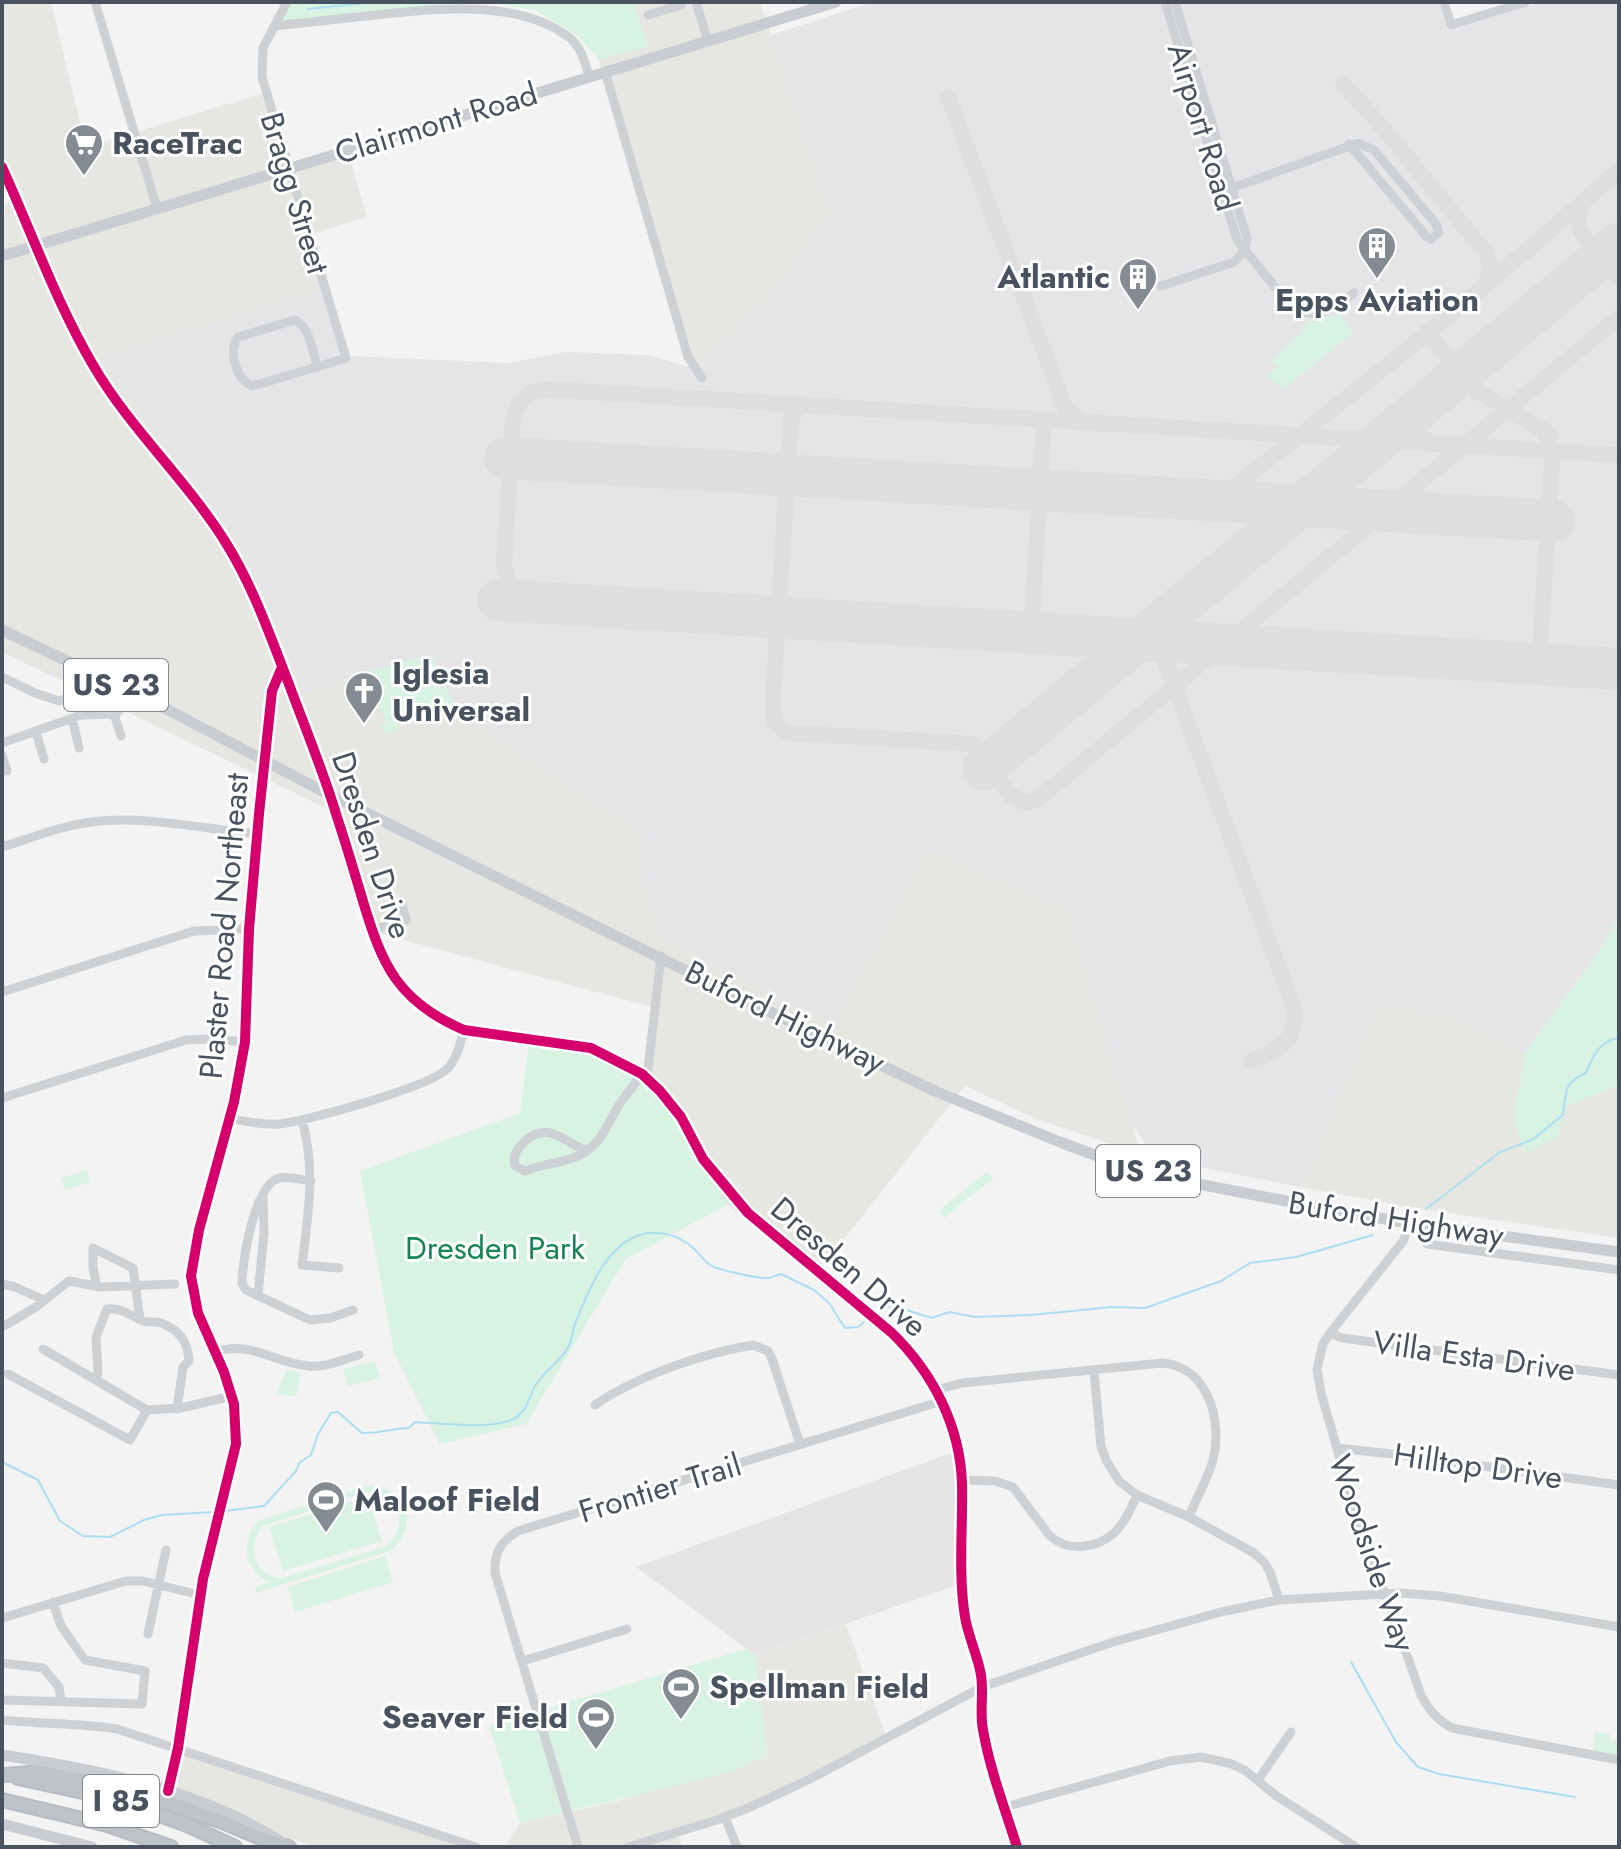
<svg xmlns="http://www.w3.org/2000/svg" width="1621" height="1849" viewBox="0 0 1621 1849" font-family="Jost,sans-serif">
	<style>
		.commercial { fill: #e6e6e2 }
		.education { fill: #e5e4e5 }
		.airport { fill: #e5e5e8 }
		.green { fill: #d8f2e4; fill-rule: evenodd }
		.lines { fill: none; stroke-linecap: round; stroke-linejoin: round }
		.stream { stroke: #acddf0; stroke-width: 2 }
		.taxiway { stroke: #dedee0; stroke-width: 16 }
		.runway { stroke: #dedee0; stroke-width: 42 }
		.highway-casing { stroke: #b7bbc2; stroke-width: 16 }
		.minor { stroke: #ced1d3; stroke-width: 9 }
		.major { stroke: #c9cdd1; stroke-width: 11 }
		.highway { stroke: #bec3c8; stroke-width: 12 }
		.cycleway-casing { stroke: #fff; stroke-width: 15 }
		.cycleway { stroke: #d6006c; stroke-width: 10 }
		.labels { text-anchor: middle; stroke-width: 6; stroke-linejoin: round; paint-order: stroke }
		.shield { fill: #fff; stroke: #808790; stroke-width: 2 }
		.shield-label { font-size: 30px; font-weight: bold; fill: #495360 }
		.street-label { font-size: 32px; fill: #495360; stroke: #fff }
		.poi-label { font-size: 32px; font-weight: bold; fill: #495360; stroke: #fff; text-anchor: start }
		.park-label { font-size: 32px; fill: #168455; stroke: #fff }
	</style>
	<rect width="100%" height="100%" fill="#f3f3f3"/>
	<path class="commercial" d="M 2,2 L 51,2 L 86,147 L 264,93 L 289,173 L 349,155 L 367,217 L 311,234 L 329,288 L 207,499 L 233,535 L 257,579 L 296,674 L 301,694 L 423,656 L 471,722 L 484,728 L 645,834 L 641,862 L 659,936 L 833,1024 L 925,848 L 1069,909 L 1141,1154 L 1039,1120 L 965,1086 L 815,1276 L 727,1205 L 647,1083 L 659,1009 L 367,930 L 351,889 L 326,808 L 2,652 L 2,221 L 9,196 L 2,181 Z
		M 633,2 L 760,2 L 832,214 L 774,293 L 697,369 L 606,91 L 599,60 L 647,45 Z
		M 1377,1003 L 1453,1016 L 1525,1053 L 1514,1118 L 1556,1137 L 1566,1106 L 1619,1085 L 1619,1238 L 1414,1208 L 1300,1187 Z
		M 846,1624 L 886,1736 L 805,1783 L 679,1836 L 682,1847 L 505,1847 L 520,1823 L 614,1802 L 760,1759 L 767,1755 L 755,1655 Z
		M 172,1748 L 465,1847 L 316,1847 L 262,1829 L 199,1795 L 160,1782 L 168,1773 Z"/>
	<path class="education" d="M 954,1452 L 957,1481 L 955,1586 L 755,1655 L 636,1567 Z"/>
	<path class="airport" d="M 873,2 L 1439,2 L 1448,31 L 1542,2 L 1619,2 L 1619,915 L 1604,944 L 1525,1053 L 1453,1016 L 1377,1004 L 1300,1187 L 1155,1158 L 1133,1126 L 1068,909 L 925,848 L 833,1024 L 659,936 L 641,862 L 645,834 L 484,728 L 471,722 L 454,704 L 432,657 L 423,656 L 301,694 L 296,674 L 257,579 L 233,535 L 102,358 L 329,288 L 350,356 L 508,363 L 566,352 L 647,355 L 697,369 L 774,293 L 832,214 L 771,35 Z"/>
	<path class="green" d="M 289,2 L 461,2 L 278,23 Z
		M 489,2 L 633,2 L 648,46 L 599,60 L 578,36 L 535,10 Z
		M 1339,314 L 1354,332 L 1284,389 L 1268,376 L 1277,367 L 1271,361 L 1302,332 L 1308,319 L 1326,318 Z
		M 423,656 L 432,657 L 454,704 L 397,724 L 398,729 L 385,734 L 381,725 L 386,723 L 368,672 Z
		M 1619,915 L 1619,1085 L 1567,1106 L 1557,1137 L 1524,1154 L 1514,1118 L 1525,1053 L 1604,944 Z
		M 529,1042 C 588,1050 644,1065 677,1119 C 695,1147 709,1177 727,1205 L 626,1259 L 526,1424 L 440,1444 L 394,1352 L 360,1171 L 520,1113 Z
		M 87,1170 L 90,1182 L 65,1190 L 61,1178 Z
		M 987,1172 L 993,1179 L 968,1198 L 962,1191 Z
		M 961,1192 L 967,1199 L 945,1218 L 939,1211 Z
		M 375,1361 L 380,1378 L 348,1386 L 343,1369 Z
		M 286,1369 L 301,1373 L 296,1396 L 277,1394 Z
		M 369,1485 C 406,1488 419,1523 393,1550 L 256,1593 L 255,1587 L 269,1582 C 243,1568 239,1540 260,1520 ZM 366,1492 C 399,1492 412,1528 384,1547 L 282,1578 C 253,1575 246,1546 263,1526 Z
		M 368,1497 L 382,1541 L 283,1571 L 269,1527 Z
		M 385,1556 L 393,1582 L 295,1612 L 288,1587 Z
		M 746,1649 L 755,1655 L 767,1755 L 733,1771 L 712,1777 L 520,1823 L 489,1726 Z
		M 1595,1732 L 1610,1734 L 1609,1740 L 1619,1742 L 1619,1756 L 1593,1751 Z"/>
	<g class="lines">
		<path class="stream" d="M 308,9 L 375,2
			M 1426,1209 L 1500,1152 L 1532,1140 L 1563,1115 C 1566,1092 1563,1083 1586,1073 C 1593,1056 1599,1041 1619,1038
			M 877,1308 L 894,1306 L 932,1318 L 949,1312 L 975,1317 L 1031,1315 L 1112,1307 L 1145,1308 L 1221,1281 L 1250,1263 L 1296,1257 L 1373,1235
			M 2,1462 L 38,1480 L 60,1521 L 83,1536 L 110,1537 L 144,1520 L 162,1515 L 214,1512
			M 225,1511 L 264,1506 L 296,1471 L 300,1462 L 311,1455 L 318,1434 L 331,1413 L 338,1412 L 362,1433 C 378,1434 393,1428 409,1428 L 415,1422 C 439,1423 497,1431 517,1417 C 527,1410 530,1395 535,1386 C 544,1371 559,1363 567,1349 C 573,1340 572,1330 576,1321 C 588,1292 603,1253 632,1238 C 652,1228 677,1233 693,1248 C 699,1253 704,1261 710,1265 C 718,1270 760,1279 769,1278 C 773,1277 777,1275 781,1274 L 814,1290 L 829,1303 L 845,1328 L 858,1327 L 864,1322
			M 1351,1662 L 1396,1742 L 1418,1767 L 1439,1774 L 1575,1797"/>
		<path class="taxiway" d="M 1343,84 L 1385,130 L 1487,254 L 1491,271 L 1485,284
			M 948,97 L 1065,407 L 1081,422
			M 1582,204 C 1566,230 1603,258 1619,278
			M 1427,332 L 1475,390 L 1551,435
			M 1429,402 C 1412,416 1413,435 1434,444
			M 806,405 L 797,407 L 791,419 L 773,696 L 774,721 L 784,731 L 793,733 L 972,744 L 1011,796 L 1027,803 L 1042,796 L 1619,317
			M 1216,501 C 1352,394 1490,286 1619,170
			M 511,587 L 504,566 L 513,421 C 515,404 525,393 542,389 L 1619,455
			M 1031,633 L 1044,420
			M 1157,640 L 1294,1008 C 1298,1043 1278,1050 1251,1061
			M 1539,664 L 1552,461 L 1549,442 L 1542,429"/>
		<path class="runway" d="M 505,458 L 1554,521
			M 498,600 L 1619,669
			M 983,769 L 1619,243"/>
		<defs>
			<path id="highway" d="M 6,1775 L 41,1772 L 134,1791 L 225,1823 L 268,1841 L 289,1847
				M 18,1778 L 115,1799 L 187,1825 L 235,1847
				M 2,1800 L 107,1825 L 171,1847"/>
		</defs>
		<use href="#highway" class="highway-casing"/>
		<path class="minor" d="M 95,2 L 157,208
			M 287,2 L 263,48 L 262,77 L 346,358 L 260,384 L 252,386 C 236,379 228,351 238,337 L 295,320 C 310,327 313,352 317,367
			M 696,2 L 708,41
			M 1165,2 L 1237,240 L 1288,303 C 1312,325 1333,309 1354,293
			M 1444,2 L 1451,25 L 1526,2
			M 648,15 L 681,5
			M 274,26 C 311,22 348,18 385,14 C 444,8 520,0 570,38 C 581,47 585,63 589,76
			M 605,71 L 688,357 L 702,378
			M 1349,144 L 1427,237
			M 2,167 C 32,233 56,302 93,365 C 130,429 187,480 226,543 C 254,588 271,638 290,687 C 306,730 324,773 337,817 C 346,844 354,871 362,898 C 382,965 397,1001 464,1030 L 591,1048 L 642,1074 L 660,1091 L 681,1117 L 703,1159 L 748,1213 L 892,1333 C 933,1373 960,1426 962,1483 C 963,1528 958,1573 965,1617 C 968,1635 976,1652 980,1670 C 985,1689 979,1710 983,1730 C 990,1770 1005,1809 1017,1847
			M 1226,190 L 1358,143 L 1374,150 L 1436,224 L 1439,233 L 1431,239
			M 1161,286 L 1234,262 L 1245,250 L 1247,238 L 1175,2
			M 2,677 L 35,693 L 59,701 L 70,696 L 84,670
			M 114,714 L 121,736
			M 72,718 L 79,748
			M 36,732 L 44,759
			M 2,743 L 81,715 L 114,714 L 119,711 L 129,691
			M 2,755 L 7,771
			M 2,847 C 31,838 61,826 91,822 C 145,815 203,829 257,834
			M 371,931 L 406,920 L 401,901
			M 2,992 L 194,931 L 249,929
			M 647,1078 L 661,956
			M 2,1098 L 186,1040 L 211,1039 L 245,1042
			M 230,1118 C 246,1122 262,1125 279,1124 C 305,1122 431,1086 447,1069 C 457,1059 460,1044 464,1030
			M 302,1120 C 316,1168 308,1217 302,1265 L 339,1268
			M 587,1151 C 564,1142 547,1119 523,1143 C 516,1150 513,1156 515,1166 L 525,1171 C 544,1163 565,1163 580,1155 C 602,1144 607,1124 619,1105 C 626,1095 634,1085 642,1074
			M 311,1181 C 301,1180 288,1176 279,1178 C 254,1185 243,1260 242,1283 L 246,1290 L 310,1320 L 330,1318 L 353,1310
			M 1408,1223 L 1404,1240 L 1330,1333 L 1323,1344 L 1317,1369 L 1321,1393 L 1372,1569 L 1385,1593 L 1421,1695 C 1429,1710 1437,1720 1452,1728 L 1619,1760
			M 1427,1244 L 1619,1270
			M 2,1284 L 15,1287 L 44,1300
			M 97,1286 L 93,1268 L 93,1248 L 133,1268 L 140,1319
			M 258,1295 L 264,1233 L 263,1197
			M 2,1327 L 36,1307 L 69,1281 L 100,1287 L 175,1284
			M 1330,1333 L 1342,1338 L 1619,1375
			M 43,1349 L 147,1410 L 181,1408 L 232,1396
			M 215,1352 C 251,1340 274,1363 309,1366 C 325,1368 344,1359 359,1355
			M 1094,1371 L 1101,1446 L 1106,1460 L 1119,1481 L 1137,1495 L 1189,1517 L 1254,1553 L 1264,1562 L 1270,1572 L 1279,1600
			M 8,1374 L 130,1440 L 147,1410
			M 96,1380 L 98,1372 L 96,1337 L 107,1309 C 120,1307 131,1316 143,1321 C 149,1323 155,1321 161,1323 C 180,1330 188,1342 189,1361 L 183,1367 L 177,1409
			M 936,1390 L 962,1383 L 1162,1363 C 1208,1366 1223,1421 1213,1460 C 1208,1479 1196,1498 1189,1517
			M 595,1405 C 637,1376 703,1353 753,1345 L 768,1351 L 772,1359 L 800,1444
			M 1337,1448 L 1411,1456 L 1619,1485
			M 962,1480 L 995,1481 L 1013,1487 L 1050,1536 C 1068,1552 1096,1549 1114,1533 C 1125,1523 1131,1508 1137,1495
			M 2,1618 L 126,1581 L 143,1581 L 200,1595
			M 148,1634 L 166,1550
			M 523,1661 L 627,1629
			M 2,1663 L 43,1668 L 59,1687 L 61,1700
			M 2,1700 L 142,1704 L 145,1671 L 85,1660 L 61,1626 L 53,1602
			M 2,1720 C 40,1724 78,1723 117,1729 L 476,1847
			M 1258,1780 L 1291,1732
			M 168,1791 L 178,1748 L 203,1579 L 236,1444 L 234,1404 L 224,1372 L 198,1313 L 191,1276 L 199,1230 L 234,1102 L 245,1042 L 249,929 L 259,814 L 272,691 L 282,667
			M 1005,1807 L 1170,1761 L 1201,1757 L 1232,1764 L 1246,1771 L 1275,1795 L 1356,1847
			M 725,1817 L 737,1847
			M 578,1847 L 495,1573 C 494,1553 500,1542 518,1531 L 942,1401
			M 628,1847 L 714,1821 L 748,1808 L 810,1779 L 982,1687 L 1113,1642 L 1221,1612 L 1279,1600 L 1400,1593 L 1440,1596 L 1619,1627"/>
		<path class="major" d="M 2,256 L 836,2
			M 2,630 L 155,703 L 330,795 L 729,992 L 937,1092 L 1060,1142 L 1105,1159 L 1173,1179 L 1291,1202 L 1408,1223 L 1619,1252
			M 2,1755 C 99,1770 202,1790 285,1844
			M 2,1824 L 92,1847"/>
		<use href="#highway" class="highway"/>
		<defs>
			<path id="cycleway" d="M 2,167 C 32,233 56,302 93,365 C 130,429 187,480 226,543 C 254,588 271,638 290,687 C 306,730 324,773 337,817 C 346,844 354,871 362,898 C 382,965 397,1001 464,1030 L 591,1048 L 642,1074 L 660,1091 L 681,1117 L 703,1159 L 748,1213 L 892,1333 C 933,1373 960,1426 962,1483 C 963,1528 958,1573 965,1617 C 968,1635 976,1652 980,1670 C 985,1689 979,1710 983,1730 C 990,1770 1005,1809 1017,1847
				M 168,1791 L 178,1748 L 203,1579 L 236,1444 L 234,1404 L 224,1372 L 198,1313 L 191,1276 L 199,1230 L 234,1102 L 245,1042 L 249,929 L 259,814 L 272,691 L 282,667"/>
		</defs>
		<use href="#cycleway" class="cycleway-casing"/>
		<use href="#cycleway" class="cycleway"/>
	</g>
	<defs>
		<symbol id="supermarket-pin" viewBox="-11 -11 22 30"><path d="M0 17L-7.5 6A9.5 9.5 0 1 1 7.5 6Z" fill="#848b93" stroke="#fff"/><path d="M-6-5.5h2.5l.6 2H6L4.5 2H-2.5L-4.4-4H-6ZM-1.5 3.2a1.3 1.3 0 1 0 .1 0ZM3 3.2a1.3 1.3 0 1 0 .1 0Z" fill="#fff"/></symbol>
		<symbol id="building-pin" viewBox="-11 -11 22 30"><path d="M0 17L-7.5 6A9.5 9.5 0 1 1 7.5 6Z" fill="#848b93" stroke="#fff"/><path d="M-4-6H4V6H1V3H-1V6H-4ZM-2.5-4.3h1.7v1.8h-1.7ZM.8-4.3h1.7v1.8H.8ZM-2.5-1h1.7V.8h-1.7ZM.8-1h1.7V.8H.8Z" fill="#fff"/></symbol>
		<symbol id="church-pin" viewBox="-11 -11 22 30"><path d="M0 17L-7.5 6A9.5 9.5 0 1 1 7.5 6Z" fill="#848b93" stroke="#fff"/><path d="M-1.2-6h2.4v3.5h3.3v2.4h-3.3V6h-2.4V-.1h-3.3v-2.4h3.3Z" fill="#fff"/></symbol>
		<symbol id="stadium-pin" viewBox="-11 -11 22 30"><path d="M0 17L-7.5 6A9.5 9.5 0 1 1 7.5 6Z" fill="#848b93" stroke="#fff"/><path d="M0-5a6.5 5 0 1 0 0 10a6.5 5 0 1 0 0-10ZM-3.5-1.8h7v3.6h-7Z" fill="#fff"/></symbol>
	</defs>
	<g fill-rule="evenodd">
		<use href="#supermarket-pin" x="62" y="121" width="44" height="60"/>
		<use href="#building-pin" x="1355" y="224" width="44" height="60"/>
		<use href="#building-pin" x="1116" y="255" width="44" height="60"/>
		<use href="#church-pin" x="342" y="669" width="44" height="60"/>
		<use href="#stadium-pin" x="304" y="1478" width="44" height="60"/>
		<use href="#stadium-pin" x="659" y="1665" width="44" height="60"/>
		<use href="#stadium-pin" x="574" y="1695" width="44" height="60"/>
	</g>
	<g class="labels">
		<g class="shield">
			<rect x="64" y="659" width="104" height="52" rx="6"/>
			<rect x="1096" y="1145" width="104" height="52" rx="6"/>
			<rect x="83" y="1775" width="76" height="52" rx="6"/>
		</g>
		<g class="shield-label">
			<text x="116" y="695">US 23</text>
			<text x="1148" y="1181">US 23</text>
			<text x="121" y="1811">I 85</text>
		</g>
		<g class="street-label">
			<text transform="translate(436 123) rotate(-17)" y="11">Clairmont Road</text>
			<text transform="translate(1203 127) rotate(73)" y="11">Airport Road</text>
			<text transform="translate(295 193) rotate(73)" y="11">Bragg Street</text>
			<text transform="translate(372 845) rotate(72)" y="11">Dresden Drive</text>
			<text transform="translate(224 926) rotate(-85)" y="11">Plaster Road Northeast</text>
			<text transform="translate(785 1017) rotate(26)" y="11">Buford Highway</text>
			<text transform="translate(1396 1219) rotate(9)" y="11">Buford Highway</text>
			<text transform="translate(849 1267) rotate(41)" y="11">Dresden Drive</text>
			<text transform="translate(1474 1356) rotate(8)" y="11">Villa Esta Drive</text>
			<text transform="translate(1478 1466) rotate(8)" y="11">Hilltop Drive</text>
			<text transform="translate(660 1488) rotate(-17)" y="11">Frontier Trail</text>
			<text transform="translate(1372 1553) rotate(71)" y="11">Woodside Way</text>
		</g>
		<g class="poi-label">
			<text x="112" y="154">RaceTrac</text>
			<text x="1110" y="288" text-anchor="end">Atlantic</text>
			<text x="1377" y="311" text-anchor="middle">Epps Aviation</text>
			<text x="392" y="684">Iglesia<tspan x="392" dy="37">Universal</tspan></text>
			<text x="354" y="1511">Maloof Field</text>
			<text x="709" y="1698">Spellman Field</text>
			<text x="568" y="1728" text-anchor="end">Seaver Field</text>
		</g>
		<g class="park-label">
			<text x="495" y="1259">Dresden Park</text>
		</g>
	</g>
	<rect width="1621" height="1849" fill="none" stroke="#495360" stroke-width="8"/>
</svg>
